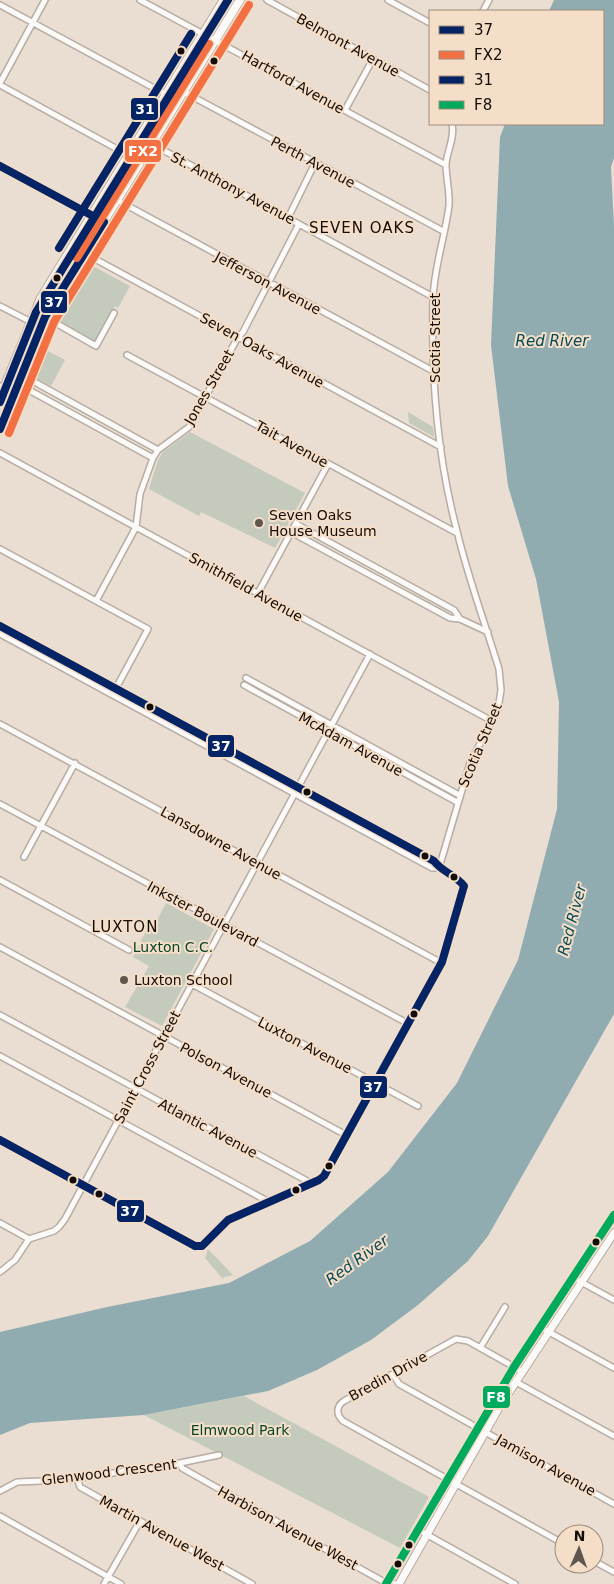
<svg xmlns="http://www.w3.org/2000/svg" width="614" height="1584" viewBox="0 0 614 1584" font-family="'DejaVu Sans',sans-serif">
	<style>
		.green { fill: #c4cbbd }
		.water { fill: #91acb1 }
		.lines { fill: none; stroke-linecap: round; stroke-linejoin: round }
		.street-casing { stroke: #b6aca3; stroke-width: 8 }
		.secondary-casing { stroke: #b6aca3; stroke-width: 9 }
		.primary-casing { stroke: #b6aca3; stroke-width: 10 }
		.street { stroke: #fcfaf8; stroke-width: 5 }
		.secondary { stroke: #fcfaf8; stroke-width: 7 }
		.primary { stroke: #fcfaf8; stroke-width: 8 }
		.bus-1-casing { stroke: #f5dec8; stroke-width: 11 }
		.bus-2-casing { stroke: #f5dec8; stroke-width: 11 }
		.bus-3-casing { stroke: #f5dec8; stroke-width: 11 }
		.bus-4-casing { stroke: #f5dec8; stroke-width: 11 }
		.bus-1 { stroke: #052465; stroke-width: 8 }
		.bus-2 { stroke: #f37043; stroke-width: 8 }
		.bus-3 { stroke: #052465; stroke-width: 8 }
		.bus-4 { stroke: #01aa5d; stroke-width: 8 }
		.bus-dot { fill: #140c06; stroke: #f5dec8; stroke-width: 2 }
		.poi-dot { fill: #5f564d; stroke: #f5dec8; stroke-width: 2 }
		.labels { text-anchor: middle; stroke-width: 4; stroke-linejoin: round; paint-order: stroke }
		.street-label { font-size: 14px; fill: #140c06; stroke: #f5dec8 }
		.poi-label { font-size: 14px; fill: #140c06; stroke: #f5dec8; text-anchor: start }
		.park-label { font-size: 14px; fill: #074425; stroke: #f5dec8 }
		.neighbourhood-label { font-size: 15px; letter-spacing: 1px; fill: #140c06; stroke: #f5dec8 }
		.water-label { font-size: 15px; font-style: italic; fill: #044956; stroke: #f5dec8 }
		.line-badge { stroke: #f5dec8; stroke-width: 2 }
		.badge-label { font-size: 14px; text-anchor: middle; font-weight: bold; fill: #fff }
	</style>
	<rect width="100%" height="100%" fill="#eaded2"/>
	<path class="green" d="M 75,249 L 80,252 L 72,268 L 52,300 L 50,296 Z
		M 87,263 L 130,286 L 118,308 L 115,306 L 100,337 L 93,341 L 55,321 L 58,312 Z
		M 42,348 L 65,360 L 51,386 L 32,376 Z
		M 408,412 L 433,427 L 434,437 L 409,423 Z
		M 190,432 L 305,493 L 275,548 L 201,512 L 199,516 L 149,489 L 158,460 L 163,452 Z
		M 166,903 L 214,929 L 162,1026 L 125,1007 L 149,966 L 133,957 L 148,927 L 153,928 Z
		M 208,1249 L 233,1275 L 222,1278 L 205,1258 Z
		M 244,1396 L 429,1497 L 400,1548 L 144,1415 Z"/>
	<path class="water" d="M 554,0 L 614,0 L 614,158 L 611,167 L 614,226 L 614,1014 L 488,1236 L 468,1261 L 418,1305 L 371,1340 L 317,1370 L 268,1391 L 144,1415 L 30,1423 L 0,1435 L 0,1332 L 107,1307 L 229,1283 L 310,1241 L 388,1172 L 457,1083 L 518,960 L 557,809 L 559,702 L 536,579 L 508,486 L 491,345 L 500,137 L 505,124 L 603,124 L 603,11 L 549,11 Z"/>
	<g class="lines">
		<defs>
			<path id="street" d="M 140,0 L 446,165
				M 267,0 L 430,90
				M 388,0 L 430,23
				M 0,5 L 165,94
				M 483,11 L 489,0
				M 0,83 L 45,0
				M 0,85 L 141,162
				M 184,92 L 443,231
				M 345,110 L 373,59
				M 139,137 L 433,297
				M 104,193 L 433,371
				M 288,218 L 315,163
				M 84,253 L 441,447
				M 0,306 L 41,327
				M 45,317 L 96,346 L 114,313
				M 127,355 L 457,533
				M 11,369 L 158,450
				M 9,375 L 18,384 L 153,458
				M 0,386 L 14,393
				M 0,453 L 492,721
				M 296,524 L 454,610 L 460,619
				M 291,532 L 450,618 L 460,619 L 488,632
				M 0,549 L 148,629 L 115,690
				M 258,593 L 328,464
				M 96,601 L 136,527 L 140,494 L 153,458 L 158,450 L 189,427 L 238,337 L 243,332 L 299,224
				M 0,626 L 434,861 C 442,874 457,874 464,886 L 442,962 L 324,1176 L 319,1180 L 228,1220 L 202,1246 L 195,1246 L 192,1245 L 0,1140
				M 0,634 L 432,868 L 439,868
				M 246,678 L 459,795
				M 244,685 L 457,802
				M 0,724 L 436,960 L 442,962
				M 0,804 L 407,1023
				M 24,857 L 75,763
				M 439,868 L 470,763 L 498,709 L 501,690 L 499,669 C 485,623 468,578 457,531 C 437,456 431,377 433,299 C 434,267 445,237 449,206 C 450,192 446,178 446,164 C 447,151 455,138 452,124
				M 0,880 L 129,950
				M 0,947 L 346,1135
				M 192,984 L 418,1106
				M 0,1015 L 311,1183
				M 0,1056 L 269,1202
				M 0,1223 L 29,1239
				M 0,1272 L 15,1260 L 29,1239 L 54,1231 L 59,1227 L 65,1219 L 370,654
				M 572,1277 L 614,1300
				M 540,1327 L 614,1368
				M 480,1348 L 505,1307
				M 523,1372 L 468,1341 L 456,1339 L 344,1401 C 336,1406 336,1415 343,1421 L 564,1544
				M 393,1374 L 399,1384 L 614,1504
				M 516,1382 L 614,1436
				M 180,1463 L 182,1468 L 359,1568 L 386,1583 L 400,1584
				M 77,1478 L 80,1487 L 252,1584
				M 0,1491 L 17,1482 L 66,1480 L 180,1463 L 219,1455
				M 0,1516 L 121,1584
				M 417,1529 L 515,1584
				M 594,1561 L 614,1572
				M 104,1584 L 140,1521"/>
			<path id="secondary" d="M 0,166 L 104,222
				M 386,1584 L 514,1367 L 614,1215
				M 399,1584 L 500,1406 L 614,1233"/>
			<path id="primary" d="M 0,398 L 41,298 L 224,0
				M 0,429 L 45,317 L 240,0"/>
		</defs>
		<use href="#street" class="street-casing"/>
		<use href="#secondary" class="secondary-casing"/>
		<use href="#primary" class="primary-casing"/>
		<use href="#street" class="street"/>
		<use href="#secondary" class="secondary"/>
		<use href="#primary" class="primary"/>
		<defs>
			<path id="bus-1" d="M 0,166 L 104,222 L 45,317 L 0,429
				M 0,626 L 434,861 C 442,872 456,875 464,886 L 442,962 L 324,1176 L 319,1180 L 228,1220 L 202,1246 L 195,1246
				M 0,1140 L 195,1246"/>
			<path id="bus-2" d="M 77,258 L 209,44
				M 9,433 L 54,322 L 249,5"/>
			<path id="bus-3" d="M 59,248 L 191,34
				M 0,402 L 36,312 L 228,0"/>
			<path id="bus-4" d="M 386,1584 L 514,1367 L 614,1215"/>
		</defs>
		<use href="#bus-1" class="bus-1-casing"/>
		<use href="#bus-2" class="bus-2-casing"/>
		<use href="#bus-3" class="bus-3-casing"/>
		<use href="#bus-4" class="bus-4-casing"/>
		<use href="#bus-1" class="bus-1"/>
		<use href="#bus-2" class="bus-2"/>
		<use href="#bus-3" class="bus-3"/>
		<use href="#bus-4" class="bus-4"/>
	</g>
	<g class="bus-dot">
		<circle cx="181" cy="51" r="4.5"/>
		<circle cx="214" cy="61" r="4.5"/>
		<circle cx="57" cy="278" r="4.5"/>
		<circle cx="150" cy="707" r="4.5"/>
		<circle cx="307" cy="792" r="4.5"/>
		<circle cx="425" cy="856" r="4.5"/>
		<circle cx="454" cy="877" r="4.5"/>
		<circle cx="414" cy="1014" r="4.5"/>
		<circle cx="329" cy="1166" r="4.5"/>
		<circle cx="73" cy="1180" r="4.5"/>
		<circle cx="296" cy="1190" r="4.5"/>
		<circle cx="99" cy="1194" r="4.5"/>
		<circle cx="596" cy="1242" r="4.5"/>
		<circle cx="409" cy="1545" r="4.5"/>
		<circle cx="398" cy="1564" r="4.5"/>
	</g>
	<g class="poi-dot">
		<circle cx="259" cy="523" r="5"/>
		<circle cx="124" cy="980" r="5"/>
	</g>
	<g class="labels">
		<g class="street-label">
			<text transform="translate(348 45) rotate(29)" y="5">Belmont Avenue</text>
			<text transform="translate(293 82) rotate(29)" y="5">Hartford Avenue</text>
			<text transform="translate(313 162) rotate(28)" y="5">Perth Avenue</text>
			<text transform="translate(233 188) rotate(28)" y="5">St. Anthony Avenue</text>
			<text transform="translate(268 283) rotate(28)" y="5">Jefferson Avenue</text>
			<text transform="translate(435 338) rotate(-90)" y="5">Scotia Street</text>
			<text transform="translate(262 350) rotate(29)" y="5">Seven Oaks Avenue</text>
			<text transform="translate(209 387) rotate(-60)" y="5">Jones Street</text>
			<text transform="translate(292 444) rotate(29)" y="5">Tait Avenue</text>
			<text transform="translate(246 587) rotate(29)" y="5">Smithfield Avenue</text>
			<text transform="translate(351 744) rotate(29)" y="5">McAdam Avenue</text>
			<text transform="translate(480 745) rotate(-67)" y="5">Scotia Street</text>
			<text transform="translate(221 843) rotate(29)" y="5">Lansdowne Avenue</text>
			<text transform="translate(203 914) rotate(28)" y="5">Inkster Boulevard</text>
			<text transform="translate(305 1045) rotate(28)" y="5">Luxton Avenue</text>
			<text transform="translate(147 1067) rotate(-62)" y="5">Saint Cross Street</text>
			<text transform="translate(226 1070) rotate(28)" y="5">Polson Avenue</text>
			<text transform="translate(208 1128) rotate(28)" y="5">Atlantic Avenue</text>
			<text transform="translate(388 1376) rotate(-29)" y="5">Bredin Drive</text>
			<text transform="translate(546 1465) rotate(29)" y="5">Jamison Avenue</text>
			<text transform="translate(109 1472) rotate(-7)" y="5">Glenwood Crescent</text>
			<text transform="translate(288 1528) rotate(29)" y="5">Harbison Avenue West</text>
			<text transform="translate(162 1533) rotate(29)" y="5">Martin Avenue West</text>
		</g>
		<g class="poi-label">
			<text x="269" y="520">Seven Oaks<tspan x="269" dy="16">House Museum</tspan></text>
			<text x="134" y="985">Luxton School</text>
		</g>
		<g class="park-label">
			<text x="173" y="952">Luxton C.C.</text>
			<text x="240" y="1435">Elmwood Park</text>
		</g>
		<g class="neighbourhood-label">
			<text x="362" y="233">SEVEN OAKS</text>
			<text x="125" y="932">LUXTON</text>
		</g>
		<g class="water-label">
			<text x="552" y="346">Red River</text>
			<text transform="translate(572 920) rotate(-75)" y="5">Red River</text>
			<text transform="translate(357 1260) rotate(-36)" y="5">Red River</text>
		</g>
	</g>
	<g class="line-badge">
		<rect x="130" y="97" width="29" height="24" rx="5" fill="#052465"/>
		<rect x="124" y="139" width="38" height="24" rx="5" fill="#f37043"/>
		<rect x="40" y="290" width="28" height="24" rx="5" fill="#052465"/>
		<rect x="207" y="734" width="28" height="24" rx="5" fill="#052465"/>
		<rect x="359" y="1075" width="29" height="24" rx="5" fill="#052465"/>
		<rect x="116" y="1199" width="29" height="24" rx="5" fill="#052465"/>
		<rect x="482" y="1385" width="29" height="24" rx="5" fill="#01aa5d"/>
	</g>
	<g class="badge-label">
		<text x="145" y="114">31</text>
		<text x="143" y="156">FX2</text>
		<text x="54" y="307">37</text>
		<text x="221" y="751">37</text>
		<text x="373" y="1092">37</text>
		<text x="130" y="1216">37</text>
		<text x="496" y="1402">F8</text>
	</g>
	<rect x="429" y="10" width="175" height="115" fill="#f5dec8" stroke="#9b8a7a"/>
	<rect x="439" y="26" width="25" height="8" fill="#052465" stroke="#9b8a7a"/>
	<text x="474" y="35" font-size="15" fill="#140c06">37</text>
	<rect x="439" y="51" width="25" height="8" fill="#f37043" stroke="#9b8a7a"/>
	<text x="474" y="60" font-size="15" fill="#140c06">FX2</text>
	<rect x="439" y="76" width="25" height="8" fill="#052465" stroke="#9b8a7a"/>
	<text x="474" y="85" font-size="15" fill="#140c06">31</text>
	<rect x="439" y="101" width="25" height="8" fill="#01aa5d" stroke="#9b8a7a"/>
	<text x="474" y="110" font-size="15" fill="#140c06">F8</text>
	<g transform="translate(579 1549) rotate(2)"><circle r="24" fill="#f5dec8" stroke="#9b8a7a"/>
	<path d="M0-4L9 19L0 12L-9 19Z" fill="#5f564d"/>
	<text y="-8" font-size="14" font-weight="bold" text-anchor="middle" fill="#140c06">N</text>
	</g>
</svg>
